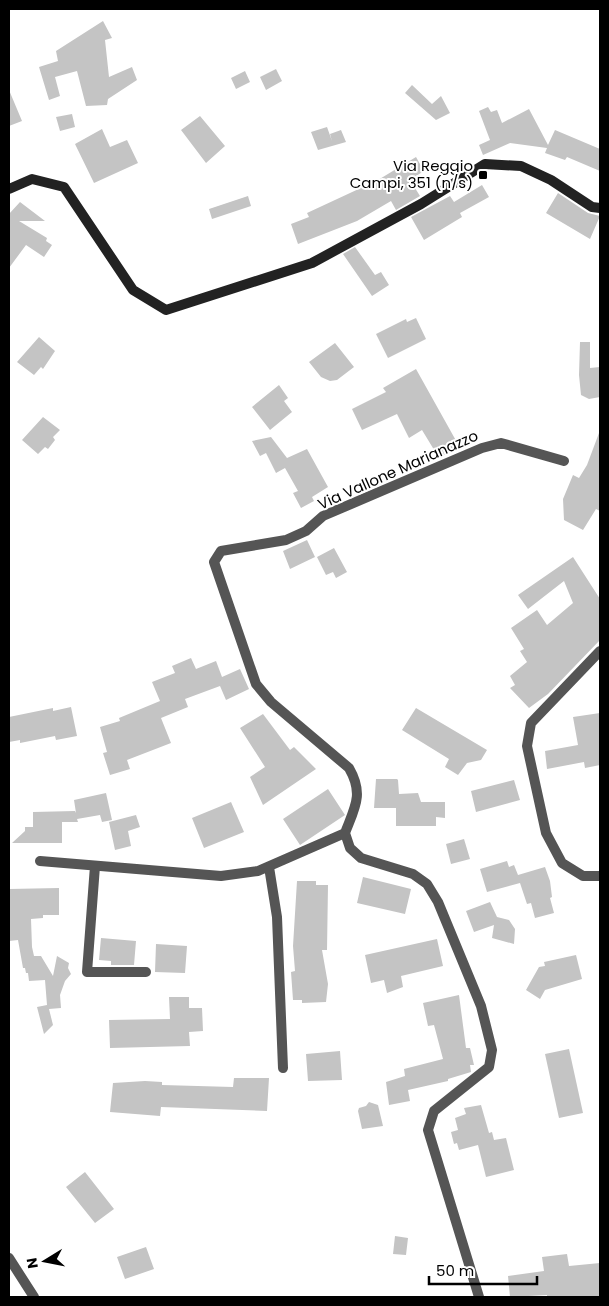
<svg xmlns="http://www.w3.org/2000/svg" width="609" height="1306" viewBox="0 0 609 1306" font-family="Poppins,sans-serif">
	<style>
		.building { fill: #c4c4c4 }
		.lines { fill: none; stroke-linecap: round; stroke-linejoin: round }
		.street { stroke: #555; stroke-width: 10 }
		.secondary { stroke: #222; stroke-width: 10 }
		.poi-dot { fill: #000; stroke: #fff; stroke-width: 2 }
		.labels { text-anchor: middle; stroke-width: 4; stroke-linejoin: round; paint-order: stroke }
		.poi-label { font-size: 15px; fill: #000; stroke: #fff; text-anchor: end }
		.street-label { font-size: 15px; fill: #000; stroke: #fff }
	</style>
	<rect width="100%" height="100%" fill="#fff"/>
	<path class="building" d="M 103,21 L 112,38 L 105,40 L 109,77 L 132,67 L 137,80 L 108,99 L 107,105 L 86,106 L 77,71 L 55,77 L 60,96 L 49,100 L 39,67 L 58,61 L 56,51 Z
		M 276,69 L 282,81 L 266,90 L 260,77 Z
		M 245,71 L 250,82 L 236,89 L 231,78 Z
		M 412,85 L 432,104 L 441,96 L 450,113 L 436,120 L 405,93 Z
		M 9,90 L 22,121 L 9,126 Z
		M 488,107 L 491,112 L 497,110 L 502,123 L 529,109 L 548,145 L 555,130 L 600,149 L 600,171 L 567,157 L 565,160 L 545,153 L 547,148 L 510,143 L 483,155 L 479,145 L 490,140 L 479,111 Z
		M 72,114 L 75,127 L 60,131 L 56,117 Z
		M 200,116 L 225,146 L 206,163 L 181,130 Z
		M 327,127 L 332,141 L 330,134 L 341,130 L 346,142 L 318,150 L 311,132 Z
		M 102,129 L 110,147 L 127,140 L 138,163 L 94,183 L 75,144 Z
		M 416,157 L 424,171 L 416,176 L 421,184 L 415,188 L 420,196 L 396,210 L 391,201 L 357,221 L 298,244 L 291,224 L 309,217 L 307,213 L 378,180 Z
		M 482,185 L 489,197 L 460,213 L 462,217 L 424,240 L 411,217 L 450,196 L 454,202 Z
		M 558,193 L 588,213 L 600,216 L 590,239 L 546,213 Z
		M 248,196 L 251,206 L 212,219 L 209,209 Z
		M 20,202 L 45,221 L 19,221 L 47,238 L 46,241 L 52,245 L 44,257 L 26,245 L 9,268 L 9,214 Z
		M 355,247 L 375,275 L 381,272 L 389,285 L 372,296 L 343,254 Z
		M 416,318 L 426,339 L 388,358 L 376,334 L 406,319 L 407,322 Z
		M 39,337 L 55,351 L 43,369 L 41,367 L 34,375 L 17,362 Z
		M 580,342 L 590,342 L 590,368 L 600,367 L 600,397 L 589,399 L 581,395 L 579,375 Z
		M 335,343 L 354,367 L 337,380 L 330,381 L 321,377 L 309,362 Z
		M 416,369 L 459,446 L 439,458 L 422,430 L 409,438 L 397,414 L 362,430 L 352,409 L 386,392 L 383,388 Z
		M 279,385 L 288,398 L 284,401 L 292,412 L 270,430 L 252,407 Z
		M 43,417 L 60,430 L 53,437 L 55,440 L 48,449 L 45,447 L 38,454 L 22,440 Z
		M 599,433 L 600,511 L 596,509 L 583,530 L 564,520 L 563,499 L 573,475 L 579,478 L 587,465 Z
		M 271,437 L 287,458 L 307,449 L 328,487 L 312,497 L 314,501 L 301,508 L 293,493 L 298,491 L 285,468 L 276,473 L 266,453 L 260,456 L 252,441 Z
		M 307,540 L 315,557 L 290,569 L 283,551 Z
		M 334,548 L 347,572 L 336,578 L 333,572 L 326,575 L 317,557 Z
		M 573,557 L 600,599 L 600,640 L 548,694 L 529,708 L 510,688 L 515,685 L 510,676 L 527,662 L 520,651 L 524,649 L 511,628 L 537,610 L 547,625 L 573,603 L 564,581 L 528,609 L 518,595 Z
		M 191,658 L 196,669 L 216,661 L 222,677 L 240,669 L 249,689 L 226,700 L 220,686 L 185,699 L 188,707 L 161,718 L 171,743 L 127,760 L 130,769 L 110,775 L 103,753 L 107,752 L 100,727 L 120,721 L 119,718 L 160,701 L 152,682 L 175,673 L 172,666 Z
		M 71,707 L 77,736 L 56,740 L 55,736 L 20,743 L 20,740 L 9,742 L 9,717 L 53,708 L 53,711 Z
		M 416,708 L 487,750 L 481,760 L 467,763 L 458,775 L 445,767 L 449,759 L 402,730 Z
		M 600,713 L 600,765 L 585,768 L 584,762 L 547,769 L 545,751 L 578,745 L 573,717 Z
		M 263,714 L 290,750 L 294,747 L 316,769 L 263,805 L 250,777 L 265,767 L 240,728 Z
		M 376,779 L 397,779 L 398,780 L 399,794 L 418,793 L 421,802 L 445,802 L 445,818 L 436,817 L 436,826 L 396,826 L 396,808 L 374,808 Z
		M 514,780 L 520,800 L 476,812 L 471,791 Z
		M 328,789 L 345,815 L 300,845 L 283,819 Z
		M 106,793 L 112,820 L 102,822 L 100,815 L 77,819 L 78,822 L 62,822 L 62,843 L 12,843 L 25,831 L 25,827 L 33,827 L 33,812 L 75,811 L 76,813 L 74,800 Z
		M 231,802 L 244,832 L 204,848 L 192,818 Z
		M 136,815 L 140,827 L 128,831 L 131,846 L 115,850 L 109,822 Z
		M 464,839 L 470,859 L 451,864 L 446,844 Z
		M 507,861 L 509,867 L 514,865 L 518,875 L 545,867 L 550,881 L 552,897 L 550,898 L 554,913 L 535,918 L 531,903 L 527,904 L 520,883 L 487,892 L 480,869 Z
		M 363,877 L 411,889 L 405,914 L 357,903 Z
		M 297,881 L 316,881 L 316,885 L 328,885 L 327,950 L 322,950 L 328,984 L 326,1002 L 302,1003 L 302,1000 L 293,1000 L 291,972 L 295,971 L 293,946 Z
		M 59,888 L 59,915 L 43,915 L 43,918 L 31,919 L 32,947 L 34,956 L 41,956 L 53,976 L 57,956 L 69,963 L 68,968 L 71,974 L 65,981 L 60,995 L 61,1008 L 49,1009 L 53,1025 L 44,1034 L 37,1007 L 47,1005 L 45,980 L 29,981 L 28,973 L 26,973 L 25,968 L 23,968 L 18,940 L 9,941 L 9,889 Z
		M 490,902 L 497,917 L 509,920 L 515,929 L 514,944 L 492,938 L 494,925 L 474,932 L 466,911 Z
		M 101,938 L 136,941 L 134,965 L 111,965 L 111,961 L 99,960 Z
		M 437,939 L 443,966 L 401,976 L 403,987 L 387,993 L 384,980 L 371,983 L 365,955 Z
		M 156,944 L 187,946 L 185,973 L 155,972 Z
		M 576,955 L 582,979 L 545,990 L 540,999 L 526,990 L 539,967 L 545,966 L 544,962 Z
		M 459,995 L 466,1048 L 470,1048 L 474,1065 L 470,1065 L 471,1072 L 448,1079 L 448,1081 L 408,1090 L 410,1101 L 389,1105 L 386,1082 L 405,1076 L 404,1069 L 443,1059 L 434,1025 L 428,1026 L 423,1003 Z
		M 169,997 L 189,997 L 189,1008 L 202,1008 L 203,1031 L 189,1032 L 190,1046 L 110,1048 L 109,1020 L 170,1019 Z
		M 569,1049 L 583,1113 L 559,1118 L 545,1054 Z
		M 340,1051 L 342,1080 L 308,1081 L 306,1054 Z
		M 234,1078 L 269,1078 L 267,1111 L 161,1107 L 160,1116 L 110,1112 L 113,1083 L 145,1081 L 162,1082 L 162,1085 L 233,1087 Z
		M 369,1102 L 378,1105 L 383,1126 L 362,1129 L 358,1111 L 359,1108 L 366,1106 Z
		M 481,1105 L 489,1133 L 492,1132 L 494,1140 L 506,1138 L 514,1170 L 486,1177 L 478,1145 L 459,1150 L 457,1143 L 454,1144 L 451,1132 L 458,1130 L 455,1118 L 466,1114 L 464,1108 Z
		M 85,1172 L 114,1209 L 95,1223 L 66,1187 Z
		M 395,1236 L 408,1238 L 406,1255 L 393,1254 Z
		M 146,1247 L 154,1269 L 125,1279 L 117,1257 Z
		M 567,1254 L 569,1266 L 600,1263 L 600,1297 L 547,1297 L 547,1295 L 510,1297 L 508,1276 L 544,1271 L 542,1257 Z"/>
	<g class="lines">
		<path class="street" d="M 600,651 L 531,723 L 527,746 L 546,833 L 562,863 L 583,876 L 600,876
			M 40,861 L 221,876 L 258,871 L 345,833
			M 95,866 L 87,972 L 146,972
			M 269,867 L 277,917 L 283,1068
			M 9,1258 L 34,1297
			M 479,1297 L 428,1130 L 434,1111 L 489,1067 L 492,1050 L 481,1006 L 438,902 L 427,884 L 413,874 L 361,858 L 350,848 L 345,833 C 355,807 364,794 349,768 L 271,702 L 256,684 L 214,562 L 221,551 L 286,540 L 306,531 L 323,516 L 482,448 L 501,443 L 564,461"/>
		<path class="secondary" d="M 9,189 L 32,179 L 64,187 L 133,290 L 166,310 L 312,263 L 421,204 L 485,164 L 521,166 L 551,180 L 592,207 L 600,208"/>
	</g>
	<rect class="poi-dot" x="478" y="170" width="10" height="10" rx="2.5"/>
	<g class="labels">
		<g class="poi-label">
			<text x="473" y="171">Via Reggio<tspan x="473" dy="17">Campi, 351 (n/s)</tspan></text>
		</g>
		<g class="street-label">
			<text transform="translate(398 470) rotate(-24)" y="5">Via Vallone Marianazzo</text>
		</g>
	</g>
	<rect width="609" height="1306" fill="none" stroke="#000000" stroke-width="20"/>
	<g transform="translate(45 1261) rotate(260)" stroke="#ffffff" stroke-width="4" paint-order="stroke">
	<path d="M0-4L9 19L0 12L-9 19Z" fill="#000000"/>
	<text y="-8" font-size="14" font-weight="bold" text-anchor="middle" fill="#000000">N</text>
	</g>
	<path d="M429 1276v8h108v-8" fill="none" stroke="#000000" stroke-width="2.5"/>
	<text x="436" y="1276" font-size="15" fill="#000000" stroke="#ffffff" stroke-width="4" paint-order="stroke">50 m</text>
</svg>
